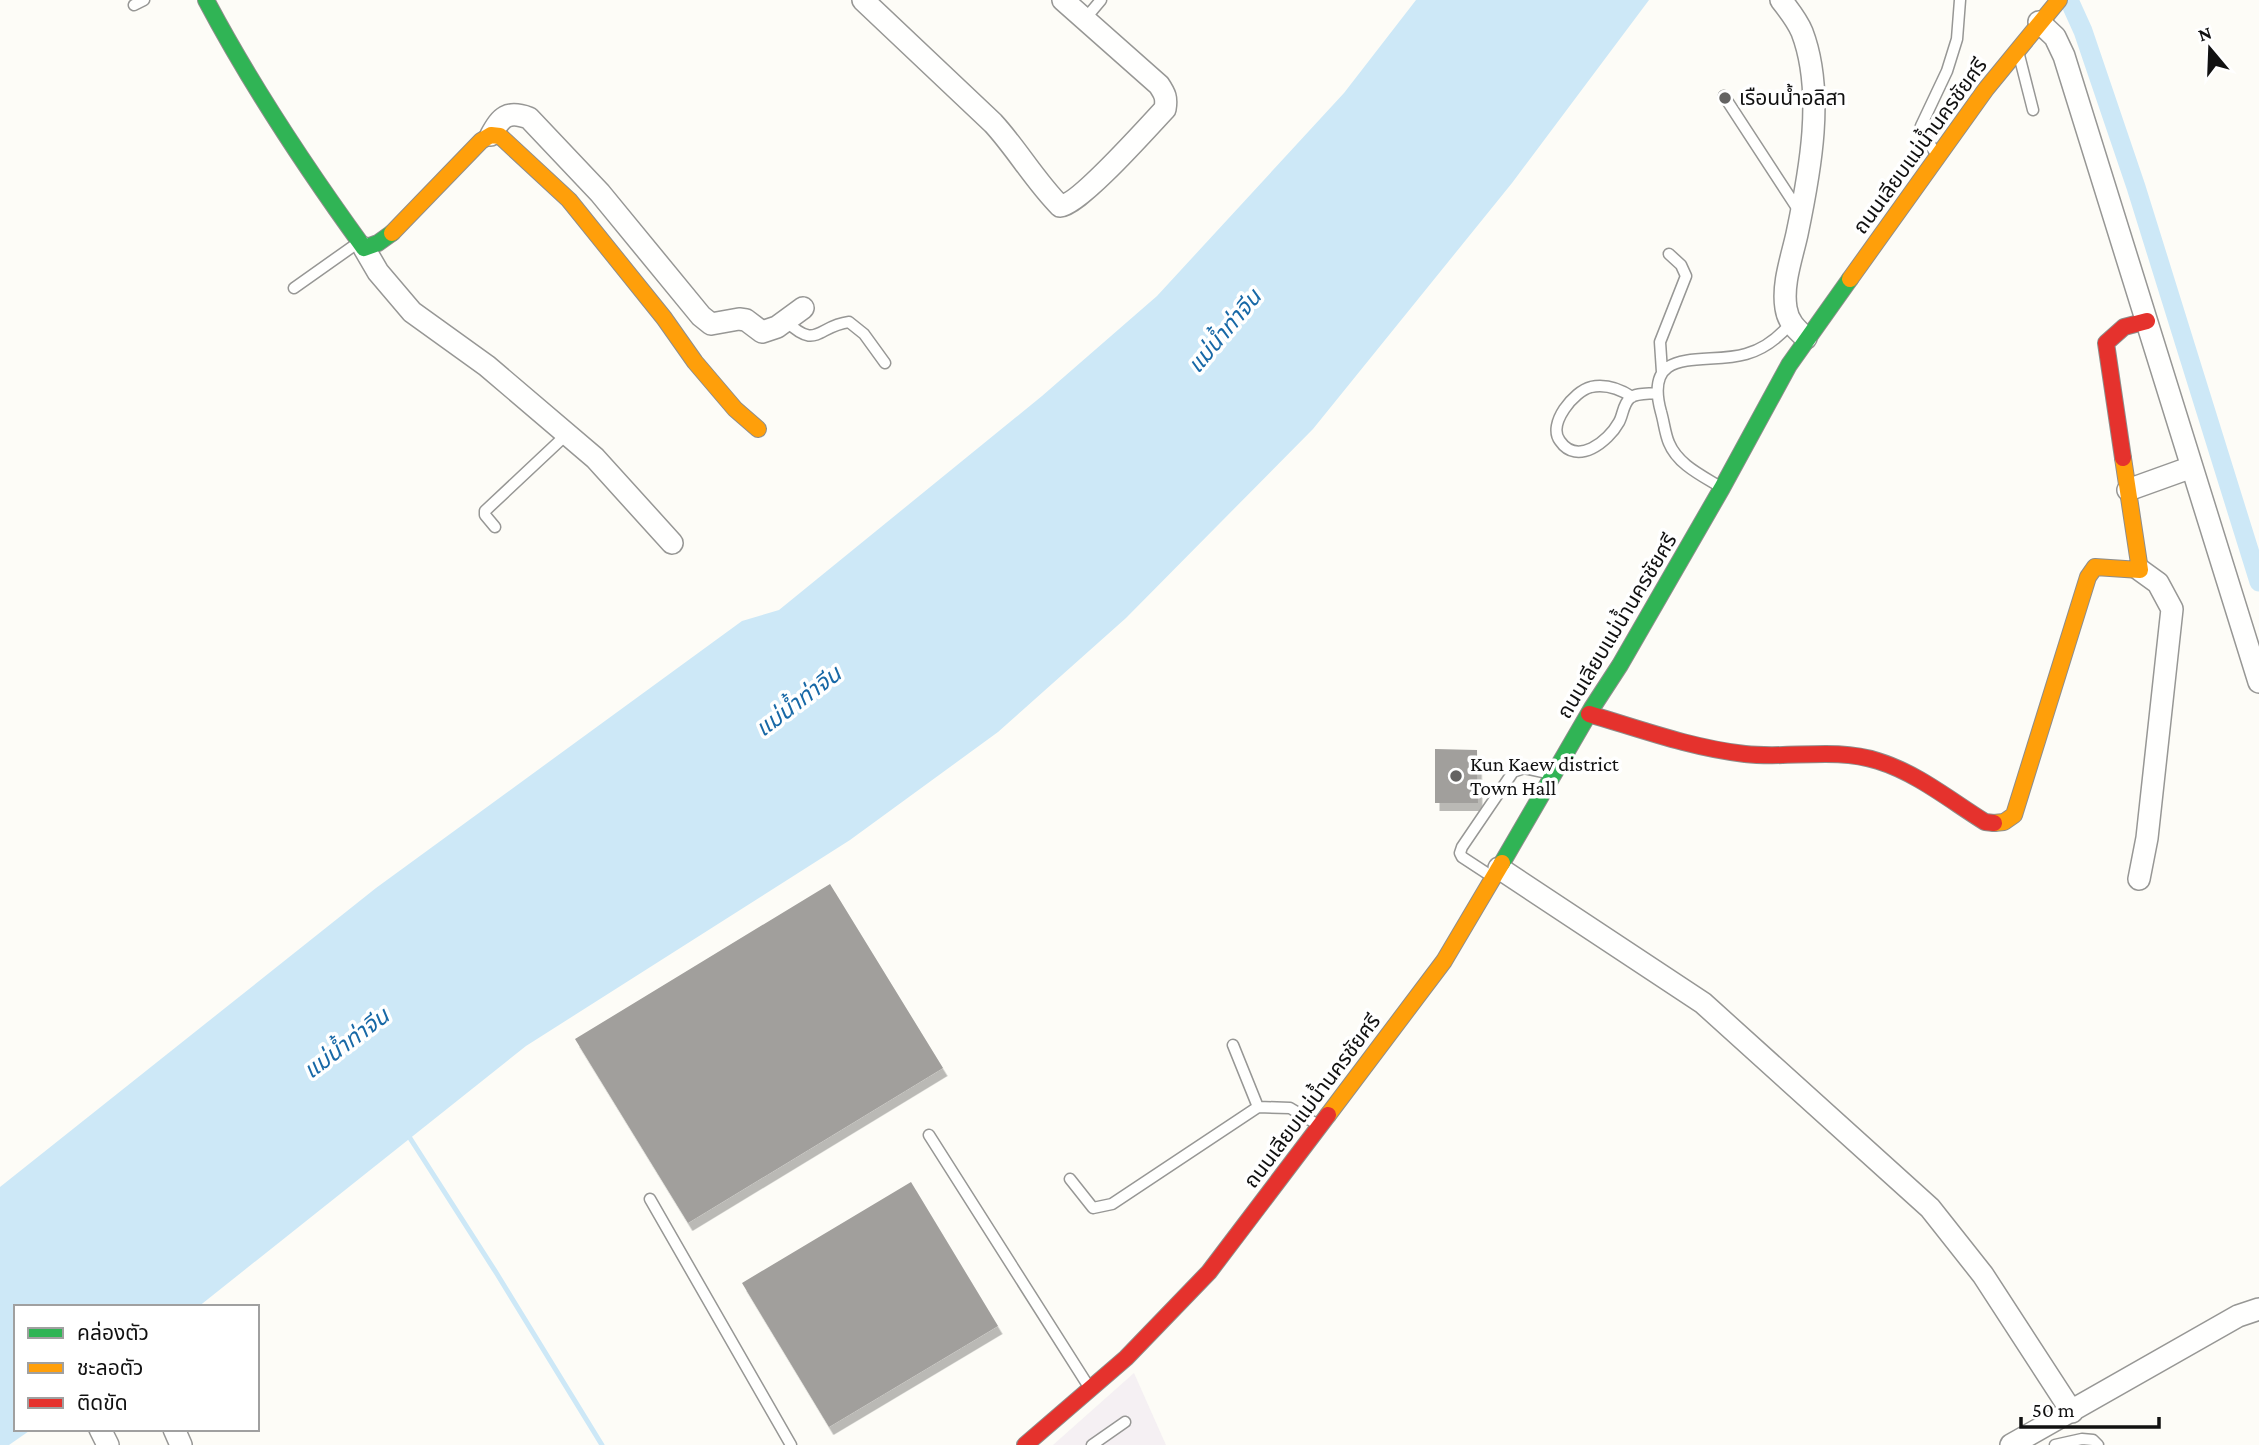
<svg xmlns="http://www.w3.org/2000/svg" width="2259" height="1445" viewBox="0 0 2259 1445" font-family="'Crimson Pro','Noto Sans Thai',serif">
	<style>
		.industrial { fill: #f5f0f3 }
		.water { fill: #cde8f7 }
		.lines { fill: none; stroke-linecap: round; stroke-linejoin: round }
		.stream { stroke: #cde8f7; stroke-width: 5 }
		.canal { stroke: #cde8f7; stroke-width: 19 }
		.building { fill: #a19f9c; filter: url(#shadow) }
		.lane-casing { stroke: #979795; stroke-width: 13 }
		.street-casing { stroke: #979795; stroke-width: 24 }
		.fast-casing { stroke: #8e8d8b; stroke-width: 18 }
		.slow-casing { stroke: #8e8d8b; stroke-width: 18 }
		.jam-casing { stroke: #8e8d8b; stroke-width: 18 }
		.lane { stroke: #fffffe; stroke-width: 10 }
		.street { stroke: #fffffe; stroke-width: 21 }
		.fast { stroke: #30b455; stroke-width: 16 }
		.slow { stroke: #ff9f0a; stroke-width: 16 }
		.jam { stroke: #e5322d; stroke-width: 16 }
		.poi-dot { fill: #646362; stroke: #fff; stroke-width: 2.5 }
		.labels { text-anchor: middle; stroke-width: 7; stroke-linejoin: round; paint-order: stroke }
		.poi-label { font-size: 21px; fill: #111; stroke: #fff; text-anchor: start }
		.street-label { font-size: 21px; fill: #111; stroke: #fff }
		.water-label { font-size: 23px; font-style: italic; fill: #1768a6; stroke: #fff }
	</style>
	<defs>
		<filter id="shadow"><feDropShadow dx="4.5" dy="8" stdDeviation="0" flood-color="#0004"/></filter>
	</defs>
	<rect width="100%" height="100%" fill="#fdfcf7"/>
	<path class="industrial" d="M 1134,1373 L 1166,1445 L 1053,1445 Z"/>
	<path class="water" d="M 1416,0 L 1649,0 L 1512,183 L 1313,429 L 1126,618 L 998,732 L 850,840 L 526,1046 L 198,1307 L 16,1307 L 16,1429 L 32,1429 L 9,1445 L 0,1445 L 0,1187 L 376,888 L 742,621 L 779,610 L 1042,396 L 1157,296 L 1344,93 Z"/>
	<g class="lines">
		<path class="stream" d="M 408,1135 L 497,1274 L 602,1445"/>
		<path class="canal" d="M 2069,0 L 2083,31 L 2136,187 L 2259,582"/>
	</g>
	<path class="building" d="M 1435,749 L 1477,750 L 1478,803 L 1435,803 Z
		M 830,884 L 943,1068 L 688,1223 L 575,1039 Z
		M 911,1182 L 998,1326 L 829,1427 L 742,1283 Z"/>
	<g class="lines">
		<defs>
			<path id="lane" d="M 134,5 L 144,0
				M 1085,19 L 1101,0
				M 2019,55 L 2033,110
				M 1724,96 L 1799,211
				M 1936,154 L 1923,133 L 1921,126 L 1947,71 L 1957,39 L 1960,0
				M 294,288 L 359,242
				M 786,321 C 817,351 817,326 849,322 L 864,334 L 885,363
				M 1662,372 L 1660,342 L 1686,276 L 1681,265 L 1669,254
				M 1632,397 C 1620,389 1606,384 1591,387 C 1574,391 1547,424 1560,441 C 1577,466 1608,442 1619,422 C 1623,415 1623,404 1630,398 C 1636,393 1648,394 1656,393
				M 1722,488 C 1703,476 1678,465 1669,443 C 1665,434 1664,422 1661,412 C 1642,343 1706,366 1746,354 C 1764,349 1779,337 1790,324
				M 495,527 L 485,515 L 485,511 L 567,434
				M 1491,876 L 1462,857 L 1460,853 L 1462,847 L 1513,772 L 1524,768 L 1552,774
				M 1258,1107 L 1290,1108 L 1320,1126
				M 929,1135 L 1089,1387
				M 1070,1179 L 1093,1208 L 1112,1204 L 1258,1107 L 1233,1045
				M 650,1199 L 791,1445
				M 1092,1445 L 1125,1422
				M 2055,1445 L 2082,1439 L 2093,1440 L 2098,1445"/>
			<path id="street" d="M 863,0 L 993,123 C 1017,149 1035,181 1060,206 C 1079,205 1148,127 1165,109 C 1167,98 1165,94 1159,85 L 1063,0
				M 1781,0 C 1789,10 1797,20 1802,32 C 1825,92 1810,172 1797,234 C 1792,257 1782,284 1786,308 C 1788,322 1796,329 1806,338
				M 2039,22 L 2055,37 L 2064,56 L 2259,682
				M 491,135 C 501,117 507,110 529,118 L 600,193 L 701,316 L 711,324 L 739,319 L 746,320 L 762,332 L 777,327 L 803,308
				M 364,248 L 378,272 L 412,312 L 487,366 L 595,458 L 672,543
				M 2128,490 L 2192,467
				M 1499,868 L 1703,1003 L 1930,1208 L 1983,1275 L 2072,1412
				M 2139,879 L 2147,838 L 2172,609 L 2158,583 L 2140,570
				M 100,1429 L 108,1445
				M 174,1429 L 181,1445
				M 2011,1445 L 2238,1316 L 2259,1309"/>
			<path id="fast" d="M 206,0 C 252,87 306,168 364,248 L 378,243 L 392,233
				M 1502,863 L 1592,708 L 1620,665 L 1722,488 L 1789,365 L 1850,279"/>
			<path id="slow" d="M 392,233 L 481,141 L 491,135 L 500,136 L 569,200 L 664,318 L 695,362 L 735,409 L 758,429
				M 1850,279 L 1986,89 L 2059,0
				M 1994,823 L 2004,822 L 2014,815 L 2088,577 L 2095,567 L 2140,570 L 2123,458
				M 1328,1115 L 1444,961 L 1502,863"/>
			<path id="jam" d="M 2123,458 L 2106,343 L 2124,327 L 2147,321
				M 1589,714 C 1640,729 1691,748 1745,754 C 1789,759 1835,747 1878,761 C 1917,773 1951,801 1985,822 L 1994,823
				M 1025,1445 L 1126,1358 L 1209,1272 L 1328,1115"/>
		</defs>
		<use href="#lane" class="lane-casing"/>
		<use href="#street" class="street-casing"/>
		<use href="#fast" class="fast-casing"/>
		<use href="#slow" class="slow-casing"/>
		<use href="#jam" class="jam-casing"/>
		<use href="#lane" class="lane"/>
		<use href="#street" class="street"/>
		<use href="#fast" class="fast"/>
		<use href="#slow" class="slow"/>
		<use href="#jam" class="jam"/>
	</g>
	<g class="poi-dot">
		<circle cx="1725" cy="98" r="7"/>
		<circle cx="1456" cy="776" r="7"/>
	</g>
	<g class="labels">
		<g class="poi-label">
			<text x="1739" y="105">เรือนน้ำอลิสา</text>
			<text x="1470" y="771">Kun Kaew district<tspan x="1470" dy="24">Town Hall</tspan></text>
		</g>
		<g class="street-label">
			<text transform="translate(1920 146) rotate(-54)" y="7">ถนนเลียบแม่น้ำนครชัยศรี</text>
			<text transform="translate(1617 626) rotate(-59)" y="7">ถนนเลียบแม่น้ำนครชัยศรี</text>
			<text transform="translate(1312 1101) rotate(-53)" y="7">ถนนเลียบแม่น้ำนครชัยศรี</text>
		</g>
		<g class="water-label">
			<text transform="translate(1224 331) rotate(-50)" y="8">แม่น้ำท่าจีน</text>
			<text transform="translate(798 701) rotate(-37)" y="8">แม่น้ำท่าจีน</text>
			<text transform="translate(346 1043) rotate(-37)" y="8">แม่น้ำท่าจีน</text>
		</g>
	</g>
	<rect x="14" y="1305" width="245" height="126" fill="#ffffff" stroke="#a0a0a0" stroke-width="2"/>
	<rect x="28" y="1328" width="35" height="10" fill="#30b455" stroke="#a0a0a0" stroke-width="2"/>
	<text x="77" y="1340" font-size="21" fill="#111111">คล่องตัว</text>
	<rect x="28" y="1363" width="35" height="10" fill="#ff9f0a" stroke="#a0a0a0" stroke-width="2"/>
	<text x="77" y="1375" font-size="21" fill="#111111">ชะลอตัว</text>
	<rect x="28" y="1398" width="35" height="10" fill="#e5322d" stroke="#a0a0a0" stroke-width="2"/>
	<text x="77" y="1410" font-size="21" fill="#111111">ติดขัด</text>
	<g transform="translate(2210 49) rotate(341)" stroke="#ffffff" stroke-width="5" paint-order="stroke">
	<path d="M0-5L12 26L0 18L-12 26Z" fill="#111111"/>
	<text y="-10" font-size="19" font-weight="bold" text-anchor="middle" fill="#111111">N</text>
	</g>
	<path d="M2021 1417v10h138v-10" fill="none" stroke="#111111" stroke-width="3.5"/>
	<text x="2032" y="1417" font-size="21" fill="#111111" stroke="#ffffff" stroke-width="5" paint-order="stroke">50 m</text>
</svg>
